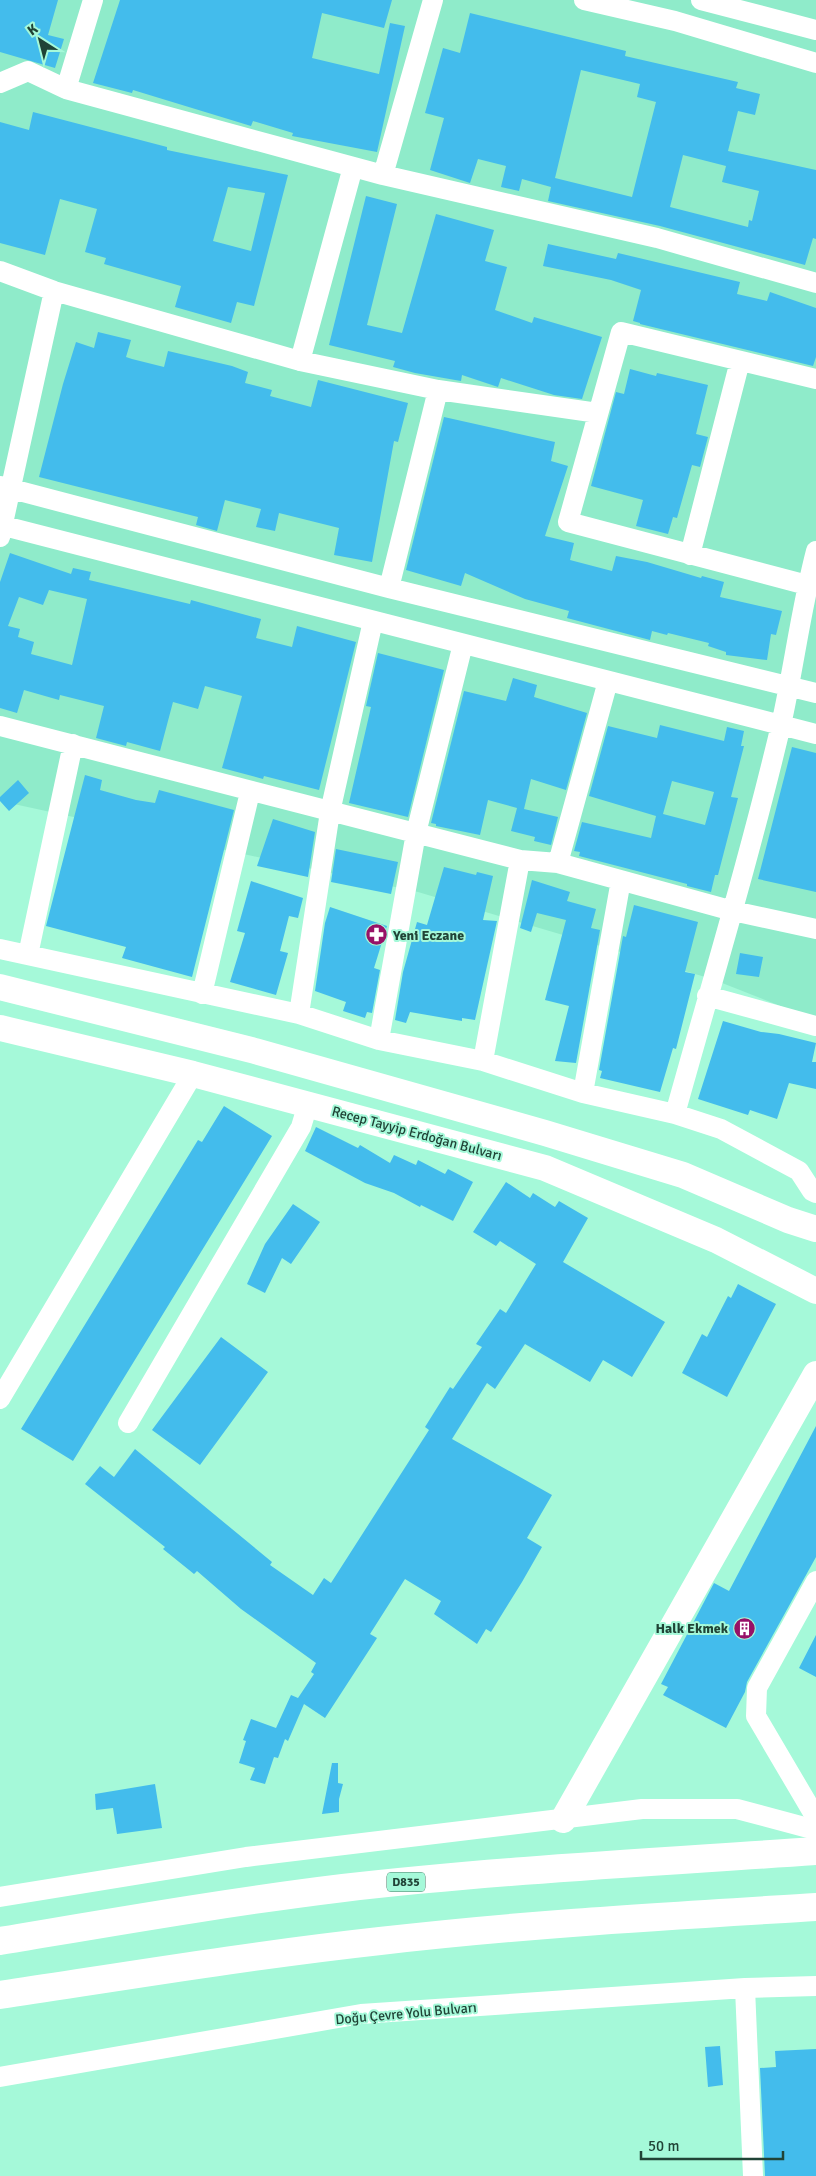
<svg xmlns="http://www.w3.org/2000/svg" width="816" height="2176" viewBox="0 0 816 2176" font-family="Signika,sans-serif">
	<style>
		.built { fill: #8febca }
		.building { fill: #43bcec; fill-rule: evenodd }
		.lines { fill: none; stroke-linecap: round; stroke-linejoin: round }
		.minor { stroke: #fff; stroke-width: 20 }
		.major { stroke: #fff; stroke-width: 26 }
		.highway { stroke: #fff; stroke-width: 28 }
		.labels { text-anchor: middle; stroke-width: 4; stroke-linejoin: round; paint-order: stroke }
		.shield { fill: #a5f9d9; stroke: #487a67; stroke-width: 1 }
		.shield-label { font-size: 12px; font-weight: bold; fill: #204336 }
		.poi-label { font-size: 14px; font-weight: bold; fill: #204336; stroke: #a5f9d9; text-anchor: start }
		.street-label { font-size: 14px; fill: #204336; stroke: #a5f9d9 }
	</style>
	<rect width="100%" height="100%" fill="#a5f9d9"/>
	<path class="built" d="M 2,0 L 816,0 L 816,1020 L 712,979 L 418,892 L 0,801 L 0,3 Z"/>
	<path class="building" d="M 0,0 L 58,0 L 48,35 L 64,39 L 55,68 L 0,52 Z
		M 120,0 L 392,0 L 384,28 L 322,13 L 312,58 L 379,74 L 390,23 L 405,26 L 377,152 L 292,136 L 293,133 L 253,121 L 251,126 L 133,90 L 132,93 L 93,83 Z
		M 470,13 L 626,51 L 625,56 L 738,82 L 736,88 L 760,94 L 755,115 L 738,111 L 728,151 L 816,170 L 816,239 L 813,238 L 805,265 L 660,226 L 548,201 L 551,187 L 522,179 L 519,191 L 501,187 L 506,166 L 478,159 L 470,183 L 430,170 L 444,118 L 425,113 L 443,48 L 460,53 ZM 581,70 L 640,84 L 637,97 L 656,102 L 632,197 L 555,178 ZM 683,155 L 726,166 L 722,182 L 759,191 L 752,221 L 749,220 L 748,227 L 670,207 Z
		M 33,112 L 167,147 L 167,150 L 288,175 L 254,306 L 237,302 L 231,323 L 175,307 L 181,286 L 104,264 L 106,258 L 85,252 L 97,209 L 60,199 L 45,255 L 0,243 L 0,122 L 29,130 ZM 228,187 L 265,193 L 251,251 L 213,241 Z
		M 366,196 L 397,204 L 367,325 L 402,333 L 436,214 L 494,230 L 485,261 L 507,267 L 495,310 L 532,323 L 534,317 L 602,337 L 582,399 L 554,395 L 501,378 L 498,387 L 462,375 L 461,381 L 415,373 L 393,367 L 395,361 L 329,345 Z
		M 548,244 L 616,259 L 618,253 L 740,282 L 737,294 L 767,301 L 770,292 L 816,308 L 816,357 L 813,366 L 640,324 L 640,323 L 633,321 L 641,290 L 611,280 L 543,266 Z
		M 98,332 L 131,340 L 126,357 L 132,359 L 164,367 L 168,351 L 232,366 L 248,372 L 245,383 L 272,390 L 270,396 L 311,407 L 318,380 L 408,403 L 398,442 L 394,441 L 372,562 L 334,555 L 339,528 L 279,513 L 275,531 L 256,527 L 261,509 L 225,500 L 217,531 L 196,525 L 198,517 L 39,477 L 63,384 L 76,342 L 94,348 Z
		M 630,369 L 656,376 L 657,373 L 708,385 L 696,434 L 708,437 L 700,467 L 692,465 L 677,518 L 673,517 L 668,534 L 636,526 L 643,500 L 591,486 L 616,392 L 624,394 Z
		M 444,417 L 555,442 L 551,461 L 568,466 L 545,536 L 574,543 L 570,560 L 612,571 L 616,556 L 647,562 L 701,578 L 702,576 L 724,582 L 720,597 L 782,611 L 776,635 L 771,634 L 767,660 L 726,655 L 726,652 L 708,646 L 709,643 L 668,633 L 667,635 L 652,631 L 650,640 L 567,618 L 569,611 L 525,599 L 465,573 L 461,586 L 406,570 Z
		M 10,553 L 71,574 L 73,568 L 91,572 L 89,580 L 190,604 L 191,600 L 261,619 L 256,638 L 292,647 L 297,626 L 356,642 L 319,790 L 264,776 L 263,779 L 222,768 L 242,696 L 205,686 L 198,709 L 173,702 L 160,751 L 127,742 L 126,746 L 96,738 L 104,706 L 60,695 L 59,700 L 24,690 L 17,713 L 0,708 L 0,582 ZM 49,590 L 87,599 L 72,665 L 31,654 L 34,642 L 18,637 L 20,629 L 8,626 L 19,597 L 43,605 Z
		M 378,653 L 444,670 L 408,817 L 349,803 L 371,707 L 366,706 Z
		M 513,678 L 537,685 L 534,697 L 587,713 L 566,790 L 531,779 L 524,809 L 558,817 L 551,845 L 534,841 L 535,837 L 511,831 L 517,808 L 488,800 L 480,835 L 436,826 L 436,824 L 431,823 L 464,691 L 506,701 Z
		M 660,725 L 724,741 L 727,727 L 744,731 L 741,746 L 744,746 L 731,797 L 738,798 L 718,875 L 715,875 L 711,892 L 687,886 L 687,884 L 579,856 L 580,852 L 574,851 L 582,822 L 651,838 L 656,816 L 589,796 L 608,726 L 657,738 ZM 672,781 L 714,792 L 705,825 L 663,814 Z
		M 792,747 L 816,753 L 816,892 L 758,879 Z
		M 85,775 L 102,780 L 100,790 L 136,800 L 155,803 L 159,790 L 234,810 L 192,977 L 122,958 L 126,947 L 46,926 Z
		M 18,780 L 29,793 L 9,811 L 0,801 L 0,797 Z
		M 273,819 L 315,832 L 308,877 L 257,866 Z
		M 336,849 L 398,862 L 391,894 L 331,882 Z
		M 444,867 L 476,875 L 477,872 L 493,876 L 483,920 L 497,921 L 475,1020 L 462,1018 L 462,1021 L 410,1012 L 406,1023 L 395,1020 L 403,972 L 417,922 L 427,925 Z
		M 532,880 L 570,892 L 567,901 L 596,909 L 591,928 L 600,930 L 576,1063 L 555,1061 L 569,1006 L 545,1000 L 566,920 L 537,913 L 531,932 L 520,928 Z
		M 251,881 L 303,898 L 298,918 L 289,916 L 280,951 L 288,953 L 276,995 L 230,982 L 245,933 L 237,931 Z
		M 634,905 L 698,922 L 685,972 L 695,974 L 676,1049 L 673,1048 L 660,1092 L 600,1078 L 602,1071 L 599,1070 L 623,936 L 626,937 Z
		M 330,907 L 387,926 L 374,968 L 380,970 L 372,1013 L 367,1012 L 365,1018 L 343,1011 L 346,1002 L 315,991 L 325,923 Z
		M 740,953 L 763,957 L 759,977 L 736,974 Z
		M 723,1021 L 761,1032 L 779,1034 L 816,1043 L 812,1062 L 816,1062 L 816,1089 L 789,1083 L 777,1119 L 750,1110 L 748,1115 L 698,1099 Z
		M 224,1106 L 272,1136 L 73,1461 L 21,1429 L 198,1140 L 202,1142 Z
		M 316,1127 L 358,1148 L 360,1145 L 390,1163 L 394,1155 L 416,1165 L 418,1160 L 445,1174 L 448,1169 L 473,1182 L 453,1221 L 421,1205 L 420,1207 L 394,1193 L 365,1183 L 305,1151 Z
		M 506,1182 L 530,1198 L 533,1193 L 555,1207 L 559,1201 L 588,1218 L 563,1262 L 665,1322 L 632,1377 L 603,1360 L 590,1382 L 525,1344 L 495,1389 L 487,1383 L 452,1439 L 552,1495 L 527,1538 L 542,1547 L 522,1582 L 491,1632 L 486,1629 L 477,1644 L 434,1614 L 441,1601 L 405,1579 L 370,1634 L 377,1638 L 325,1718 L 304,1704 L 288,1741 L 285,1739 L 278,1758 L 274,1757 L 265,1784 L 250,1780 L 255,1768 L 239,1763 L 246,1741 L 243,1740 L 251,1719 L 276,1728 L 291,1695 L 298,1698 L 314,1674 L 311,1672 L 316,1663 L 241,1609 L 197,1571 L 194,1574 L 163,1549 L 165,1547 L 85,1484 L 100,1466 L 114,1477 L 135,1449 L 272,1562 L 270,1565 L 313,1595 L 324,1578 L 331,1583 L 429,1430 L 425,1427 L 450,1387 L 453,1389 L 482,1347 L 476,1344 L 500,1309 L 506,1313 L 536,1264 L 500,1241 L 496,1246 L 473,1232 Z
		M 293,1204 L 320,1222 L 291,1264 L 282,1258 L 265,1293 L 247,1284 L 265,1244 Z
		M 738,1284 L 776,1304 L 727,1397 L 682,1373 L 702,1334 L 707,1337 L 728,1296 L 731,1298 Z
		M 221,1337 L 268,1372 L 200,1465 L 152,1430 Z
		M 816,1426 L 816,1557 L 747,1682 L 745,1692 L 726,1728 L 663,1695 L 668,1687 L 661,1684 L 714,1583 L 729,1591 Z
		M 816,1635 L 816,1677 L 799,1668 Z
		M 332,1763 L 338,1763 L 338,1783 L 343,1784 L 339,1799 L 339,1812 L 322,1814 Z
		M 155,1784 L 162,1828 L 117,1834 L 113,1808 L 96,1810 L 95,1794 Z
		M 720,2046 L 723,2085 L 708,2087 L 705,2047 Z
		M 816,2049 L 816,2176 L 765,2176 L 760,2068 L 776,2067 L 775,2051 Z"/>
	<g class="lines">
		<path class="minor" d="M 584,0 L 675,21 L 816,63
			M 701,0 L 816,30
			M 0,83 L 28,71 L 66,89 L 383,175 L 657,238 L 816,283
			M 66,89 L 93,0
			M 383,175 L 433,0
			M 0,271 L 54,291 L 300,361 L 438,390 L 598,413
			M 300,361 L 353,167
			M 0,486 L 389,588 L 816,693
			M 0,525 L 816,734
			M 0,537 L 54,291
			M 690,555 L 740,361
			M 807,585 L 568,522 L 621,332 L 816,379
			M 389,588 L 438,390
			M 0,726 L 520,860 L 558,863 L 733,911 L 816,929
			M 558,863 L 608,681
			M 0,949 L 299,1014 L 379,1040 L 483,1061 L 583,1093 L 675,1114 L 721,1129 L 799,1171 L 812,1191 L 816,1193
			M 28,955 L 73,744
			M 202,994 L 250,792
			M 707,996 L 816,1026
			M 299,1014 L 330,812 L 373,621
			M 379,1040 L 416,833 L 463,644
			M 483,1061 L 520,860
			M 583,1093 L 621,880
			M 675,1114 C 711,985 750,856 781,725 C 794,667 801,608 816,551
			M 0,1399 L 193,1074
			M 128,1423 L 301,1127 L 308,1104
			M 816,1581 L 757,1688 L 756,1716 L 816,1818
			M 0,1897 L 246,1857 L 642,1809 L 737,1809 L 816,1830
			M 745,1988 L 753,2176
			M 0,2077 L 361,2014 L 745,1988 L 816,1986"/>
		<path class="major" d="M 0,987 L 255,1051 L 545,1133 L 683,1175 L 788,1220 L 816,1229
			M 0,1028 L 193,1074 L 545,1168 L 716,1240 L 816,1291
			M 563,1820 L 816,1374"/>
		<path class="highway" d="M 0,1941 C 114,1922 228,1902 343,1888 C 500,1870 658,1862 816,1851
			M 0,1995 C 126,1976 253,1955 380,1941 C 525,1924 671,1916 816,1907"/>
	</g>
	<defs>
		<symbol id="pharmacy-disc" viewBox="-11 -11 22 22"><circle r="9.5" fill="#971167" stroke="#a5f9d9"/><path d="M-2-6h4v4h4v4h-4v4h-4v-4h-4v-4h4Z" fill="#fff"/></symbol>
		<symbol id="building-disc" viewBox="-11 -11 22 22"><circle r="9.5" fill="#971167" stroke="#a5f9d9"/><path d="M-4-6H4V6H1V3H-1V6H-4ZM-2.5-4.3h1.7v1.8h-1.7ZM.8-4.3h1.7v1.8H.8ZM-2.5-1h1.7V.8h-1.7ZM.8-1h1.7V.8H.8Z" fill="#fff"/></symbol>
	</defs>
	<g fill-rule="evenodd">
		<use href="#pharmacy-disc" x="364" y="922" width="25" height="25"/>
		<use href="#building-disc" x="732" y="1616" width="25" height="25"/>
	</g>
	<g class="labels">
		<rect class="shield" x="387" y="1872.5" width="38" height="19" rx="4"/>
		<g class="shield-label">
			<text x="406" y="1886">D835</text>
		</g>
		<g class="poi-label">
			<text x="393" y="940">Yeni Eczane</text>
			<text x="728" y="1633" text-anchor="end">Halk Ekmek</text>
		</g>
		<g class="street-label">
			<text transform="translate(417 1133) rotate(15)" y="5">Recep Tayyip Erdoğan Bulvarı</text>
			<text transform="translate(406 2013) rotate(-5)" y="5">Doğu Çevre Yolu Bulvarı</text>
		</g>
	</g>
	<g transform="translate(40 40) rotate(324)" stroke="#a5f9d9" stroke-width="4" paint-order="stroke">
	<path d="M0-4L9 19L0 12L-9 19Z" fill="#204336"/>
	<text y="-8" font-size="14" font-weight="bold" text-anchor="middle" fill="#204336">K</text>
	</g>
	<path d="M641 2151v8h142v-8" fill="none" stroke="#204336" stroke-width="2.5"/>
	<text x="648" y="2151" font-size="15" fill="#204336" stroke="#a5f9d9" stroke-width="4" paint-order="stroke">50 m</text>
</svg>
